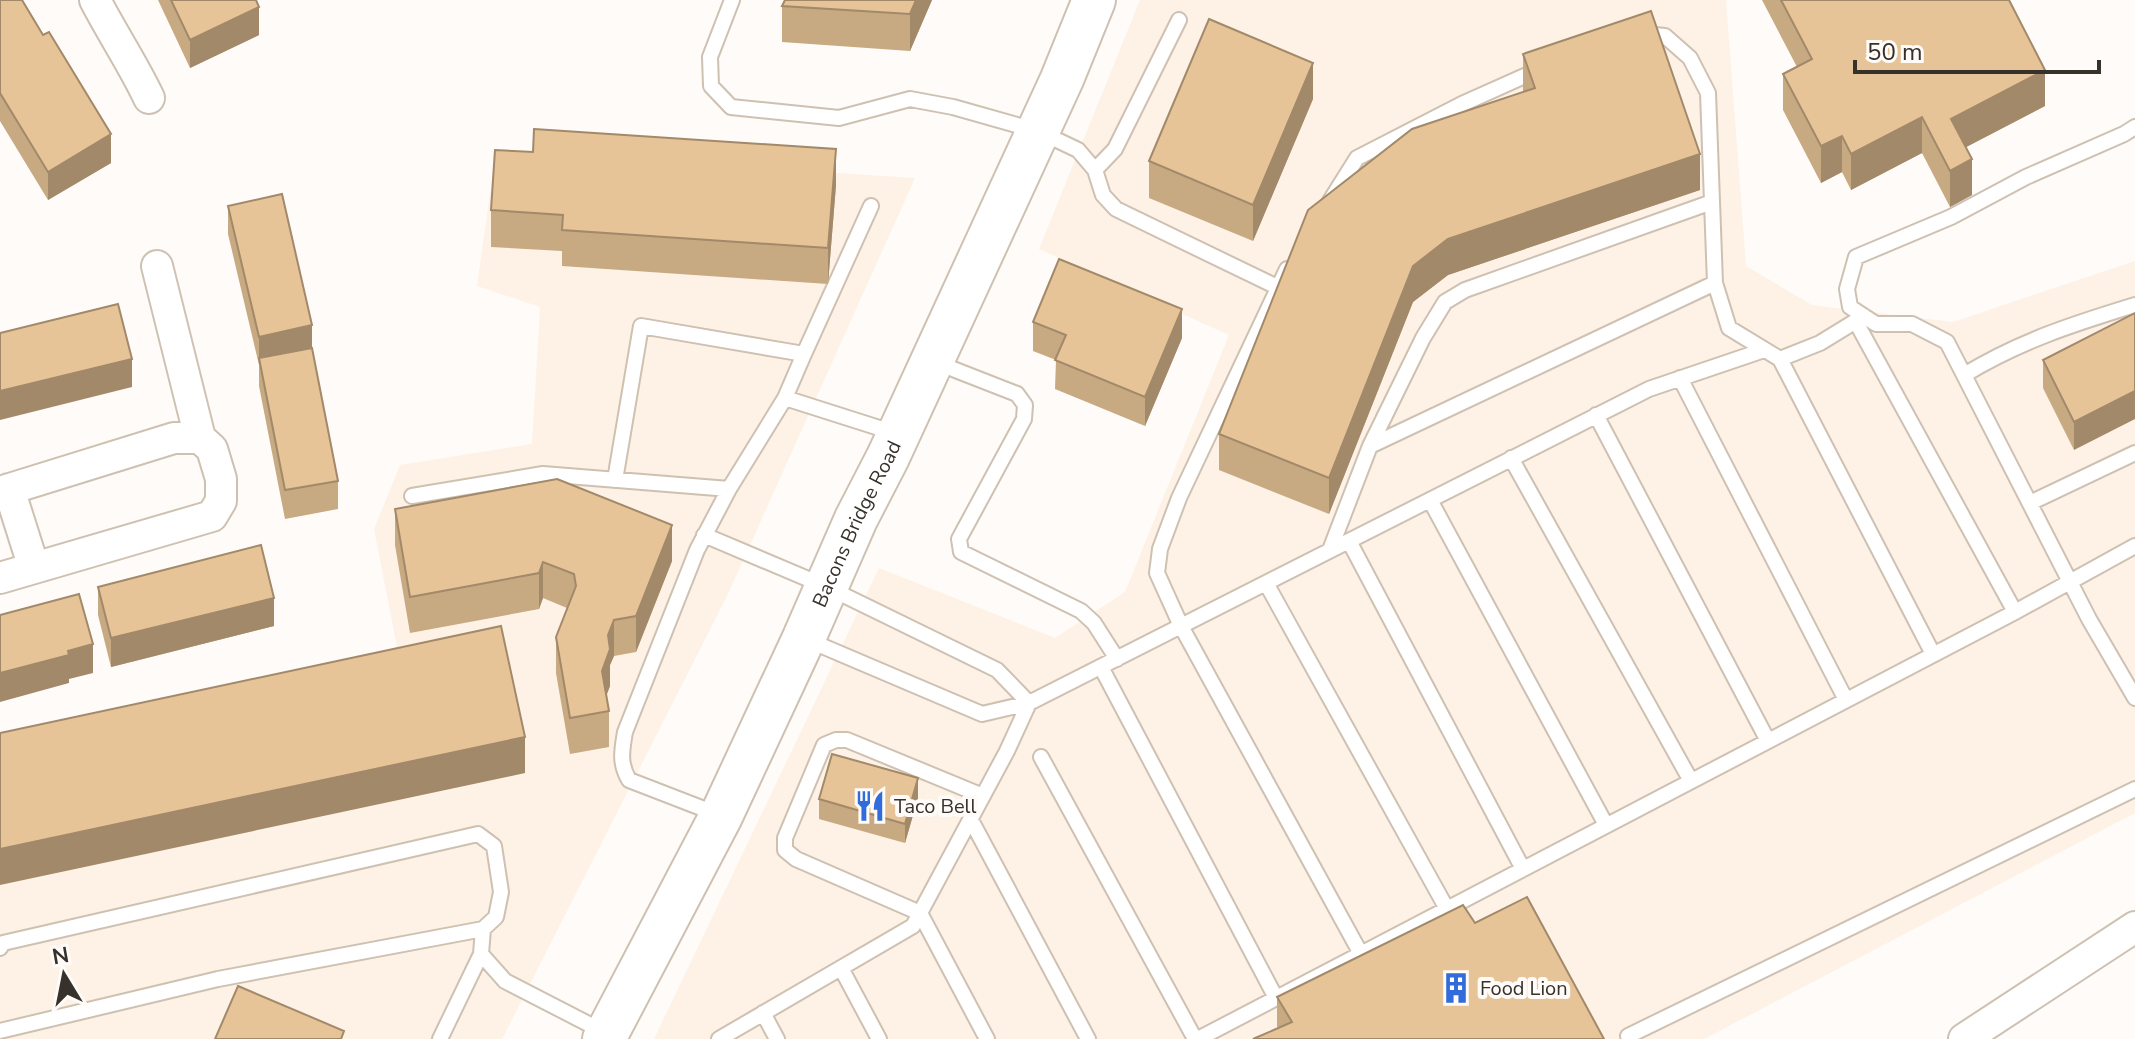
<svg xmlns="http://www.w3.org/2000/svg" width="2135" height="1039" viewBox="0 0 2135 1039" font-family="'Nunito Sans',sans-serif">
	<style>
		.built { fill: #fdf2e5 }
		.lines { fill: none; stroke-linecap: round; stroke-linejoin: round }
		.service-casing { stroke: #cec1b2; stroke-width: 18 }
		.minor-casing { stroke: #cec1b2; stroke-width: 34 }
		.secondary-casing { stroke: #cec1b2; stroke-width: 46 }
		.service { stroke: #fff; stroke-width: 14 }
		.minor { stroke: #fff; stroke-width: 30 }
		.secondary { stroke: #fff; stroke-width: 42 }
		.wall { fill: #c7a982 }
		.shaded-wall { fill: #a2896a }
		.building { fill: #e7c497; stroke: #a2896a; stroke-width: 2 }
		.labels { text-anchor: middle; stroke-width: 8; stroke-linejoin: round; paint-order: stroke }
		.street-label { font-size: 20px; fill: #36312b; stroke: #fefbf8 }
		.poi-label { font-size: 20px; fill: #36312b; stroke: #fefbf8; text-anchor: start }
	</style>
	<rect width="100%" height="100%" fill="#fefbf8"/>
	<path class="built" d="M 1140,0 L 1726,0 L 1746,266 L 1812,305 L 1953,322 L 2135,261 L 2135,813 L 1704,1039 L 654,1039 L 879,568 L 1055,638 L 1125,592 L 1229,335 L 1039,249 Z
		M 496,151 L 915,178 L 727,596 L 502,1039 L 0,1039 L 0,760 L 397,647 L 374,529 L 400,465 L 532,444 L 540,307 L 477,286 Z"/>
	<g class="lines">
		<defs>
			<path id="service" d="M 732,0 L 710,57 L 711,86 L 731,107 L 839,118 L 910,99 L 953,107 L 1038,131 L 1078,150 L 1095,170 L 1103,195 L 1116,209 L 1277,287
				M 1644,34 L 1665,36 L 1690,58 L 1708,93 L 1715,283
				M 2135,127 L 2124,134 L 2026,177 L 1951,217 L 1856,257 L 1847,289 L 1850,307 L 1876,324 L 1912,324 L 1947,342 L 2089,619 L 2135,698
				M 1095,170 L 1115,149 L 1179,20
				M 1330,201 L 1357,158 L 1462,104 L 1538,70
				M 1287,269 L 1179,498 L 1160,549 L 1157,573 L 1181,626 L 1361,954
				M 1856,322 L 2015,612
				M 804,354 L 871,206
				M 1780,359 L 1933,654
				M 935,362 L 1017,394 L 1025,405 L 1024,419 L 959,539 L 961,552 L 1081,611 L 1094,623 L 1117,659
				M 1964,375 C 2020,341 2073,324 2135,305
				M 1680,378 L 1846,700
				M 1596,415 L 1768,741
				M 1370,446 L 1715,283 L 1729,328 L 1780,359 L 1820,343 L 1864,316
				M 1511,458 L 1691,781
				M 615,480 L 641,326 L 804,354 L 785,398
				M 412,496 L 543,474 L 729,489
				M 1430,500 L 1606,825
				M 2030,503 L 2135,453
				M 704,535 L 827,587 L 997,670 L 1029,703 L 982,714 L 808,640
				M 1349,541 L 1523,869
				M 1330,550 L 1370,446 L 1423,338 L 1445,302 L 1465,290 L 1712,202
				M 1266,583 L 1447,909
				M 1101,667 L 1276,998
				M 1041,757 L 1195,1039
				M 983,796 L 847,740 L 836,740 L 824,745 L 785,838 L 785,850 L 796,859 L 920,913 L 987,1039
				M 717,814 L 629,780 C 619,763 622,750 625,732 L 697,550 L 729,489 L 785,398 L 895,433
				M 971,820 L 1088,1039
				M 483,929 L 481,954 L 505,981 L 604,1032
				M 0,948 L 3,943 L 478,834 L 494,846 L 501,892 L 496,917 L 483,929 L 218,979 L 0,1031
				M 841,968 L 879,1039
				M 763,1013 L 777,1039
				M 1628,1036 L 2135,789
				M 440,1039 L 481,954
				M 719,1039 L 913,926 L 1007,751 L 1029,703 L 1649,389 L 1764,350
				M 1198,1039 L 2015,612 L 2135,546"/>
			<path id="minor" d="M 95,0 C 112,33 133,64 149,98
				M 157,266 L 200,438
				M 9,489 L 34,568
				M 0,492 L 174,438 L 200,438 L 212,449 L 221,479 L 221,501 L 212,516 L 0,578
				M 1964,1039 L 2135,927"/>
			<g id="secondary">
				<path id="s1" d="M 604,1039 L 721,816 L 804,638 L 856,519 L 888,457 L 1062,79 L 1094,0"/>
			</g>
		</defs>
		<use href="#service" class="service-casing"/>
		<use href="#minor" class="minor-casing"/>
		<use href="#secondary" class="secondary-casing"/>
		<use href="#service" class="service"/>
		<use href="#minor" class="minor"/>
		<use href="#secondary" class="secondary"/>
	</g>
	<path class="wall" d="M 0,0 L 111,163 L 48,200 L 0,121 Z
		M 158,0 L 256,0 L 259,35 L 190,68 Z
		M 785,0 L 932,0 L 910,51 L 782,42 L 782,6 Z
		M 1762,0 L 2009,0 L 2045,106 L 1966,147 L 1972,195 L 1950,207 L 1922,153 L 1851,190 L 1842,172 L 1821,183 L 1783,110 L 1783,74 L 1797,67 Z
		M 1523,54 L 1700,190 L 1448,275 L 1413,302 L 1329,514 L 1219,470 L 1219,434 L 1523,91 Z
		M 1313,99 L 1253,241 L 1149,198 L 1149,161 Z
		M 836,185 L 828,284 L 562,266 L 562,251 L 491,247 L 491,210 Z
		M 228,206 L 312,348 L 338,481 L 338,509 L 285,519 L 259,386 L 259,365 L 228,234 Z
		M 2135,313 L 2074,450 L 2043,388 L 2043,360 Z
		M 1033,322 L 1182,338 L 1145,426 L 1055,389 L 1056,360 L 1033,351 Z
		M 395,509 L 672,561 L 636,652 L 614,656 L 610,665 L 610,686 L 606,696 L 609,711 L 609,747 L 570,754 L 556,673 L 556,637 L 567,608 L 543,598 L 539,609 L 410,633 L 395,545 Z
		M 98,587 L 274,626 L 111,667 L 98,615 Z
		M 918,798 L 905,843 L 819,819 L 819,799 Z
		M 1475,923 L 1604,1039 L 1278,1028 L 1277,1026 L 1277,997 Z"/>
	<path class="shaded-wall" d="M 916,0 L 932,0 L 910,51 L 910,14 Z
		M 259,7 L 259,35 L 190,68 L 190,40 Z
		M 1313,63 L 1313,99 L 1253,241 L 1253,205 Z
		M 2045,70 L 2045,106 L 1951,155 L 1951,119 Z
		M 1922,117 L 1922,153 L 1851,190 L 1851,154 Z
		M 111,134 L 111,163 L 48,200 L 48,172 Z
		M 1842,136 L 1842,172 L 1821,183 L 1821,146 Z
		M 836,149 L 836,185 L 828,284 L 828,248 Z
		M 1700,154 L 1700,190 L 1448,275 L 1413,302 L 1329,514 L 1329,478 L 1413,266 L 1448,239 Z
		M 1972,159 L 1972,195 L 1950,207 L 1950,171 Z
		M 1182,309 L 1182,338 L 1145,426 L 1145,397 Z
		M 312,325 L 312,353 L 259,358 L 259,366 L 259,337 Z
		M 132,359 L 132,387 L 0,420 L 0,391 Z
		M 2135,391 L 2135,419 L 2074,450 L 2074,422 Z
		M 672,525 L 672,561 L 636,652 L 636,616 Z
		M 543,562 L 543,598 L 539,609 L 539,573 Z
		M 274,598 L 274,626 L 111,667 L 111,638 Z
		M 614,620 L 614,656 L 610,665 L 610,686 L 602,707 L 602,671 L 608,635 Z
		M 93,644 L 93,673 L 69,679 L 69,683 L 0,702 L 0,673 L 68,651 Z
		M 525,737 L 525,773 L 0,885 L 0,849 Z
		M 918,778 L 918,798 L 905,843 L 905,824 Z"/>
	<path class="building" d="M 0,0 L 22,0 L 43,35 L 49,32 L 111,134 L 48,172 L 0,93 Z
		M 171,0 L 256,0 L 259,7 L 190,40 Z
		M 785,0 L 916,0 L 910,14 L 782,6 Z
		M 1781,0 L 2009,0 L 2045,70 L 1951,119 L 1972,159 L 1950,171 L 1922,117 L 1851,154 L 1842,136 L 1821,146 L 1783,74 L 1812,59 Z
		M 1651,11 L 1700,154 L 1448,239 L 1413,266 L 1329,478 L 1219,434 L 1308,210 L 1412,129 L 1535,88 L 1523,54 Z
		M 1209,19 L 1313,63 L 1253,205 L 1149,161 Z
		M 534,129 L 836,149 L 828,248 L 562,230 L 563,215 L 491,210 L 495,150 L 533,152 Z
		M 282,194 L 312,325 L 259,337 L 228,206 Z
		M 1059,259 L 1182,309 L 1145,397 L 1055,360 L 1066,335 L 1033,322 Z
		M 118,304 L 132,359 L 0,391 L 0,333 Z
		M 2135,313 L 2135,391 L 2074,422 L 2043,360 Z
		M 312,348 L 338,481 L 285,490 L 259,358 Z
		M 557,479 L 672,525 L 636,616 L 614,620 L 608,635 L 610,649 L 602,671 L 609,711 L 570,718 L 556,637 L 576,586 L 574,574 L 543,562 L 539,573 L 410,597 L 395,509 Z
		M 261,545 L 274,598 L 111,638 L 98,587 Z
		M 79,594 L 93,644 L 68,651 L 69,655 L 0,673 L 0,615 Z
		M 501,626 L 525,737 L 0,849 L 0,733 Z
		M 832,754 L 918,778 L 905,824 L 819,799 Z
		M 1527,897 L 1604,1039 L 1253,1039 L 1292,1022 L 1277,997 L 1463,905 L 1475,923 Z
		M 238,986 L 344,1031 L 341,1039 L 215,1039 Z"/>
	<defs>
		<symbol id="restaurant-bare" viewBox="-9 -9 18 18"><path d="M-5-6h1v4h1v-4h1v4h1v-4h1v5L-1.5 .5V6h-2V.5L-5-1ZM5-6V6H3V1.5H1.5Q1.5-4 5-6Z" fill="#316cda" stroke="#fefbf8" stroke-width="2.5" paint-order="stroke"/></symbol>
		<symbol id="building-bare" viewBox="-9 -9 18 18"><path d="M-4-6H4V6H1V3H-1V6H-4ZM-2.5-4.3h1.7v1.8h-1.7ZM.8-4.3h1.7v1.8H.8ZM-2.5-1h1.7V.8h-1.7ZM.8-1h1.7V.8H.8Z" fill="#316cda" stroke="#fefbf8" stroke-width="2.5" paint-order="stroke"/></symbol>
	</defs>
	<g fill-rule="evenodd">
		<use href="#restaurant-bare" x="848" y="784" width="44" height="44"/>
		<use href="#building-bare" x="1434" y="966" width="44" height="44"/>
	</g>
	<g class="labels">
		<g class="street-label">
			<text dy="7" stroke="none"><textPath href="#s1" startOffset="574">Bacons Bridge Road</textPath></text>
		</g>
		<g class="poi-label">
			<text x="894" y="813">Taco Bell</text>
			<text x="1480" y="995">Food Lion</text>
		</g>
	</g>
	<g transform="translate(64 975) rotate(350)" stroke="#fefbf8" stroke-width="6" paint-order="stroke">
	<path d="M0-6L14 30L0 20L-14 30Z" fill="#36312b"/>
	<text y="-12" font-size="22" font-weight="bold" text-anchor="middle" fill="#36312b">N</text>
	</g>
	<path d="M1855 60v12h244v-12" fill="none" stroke="#36312b" stroke-width="4"/>
	<text x="1867" y="60" font-size="24" fill="#36312b" stroke="#fefbf8" stroke-width="6" paint-order="stroke">50 m</text>
</svg>
